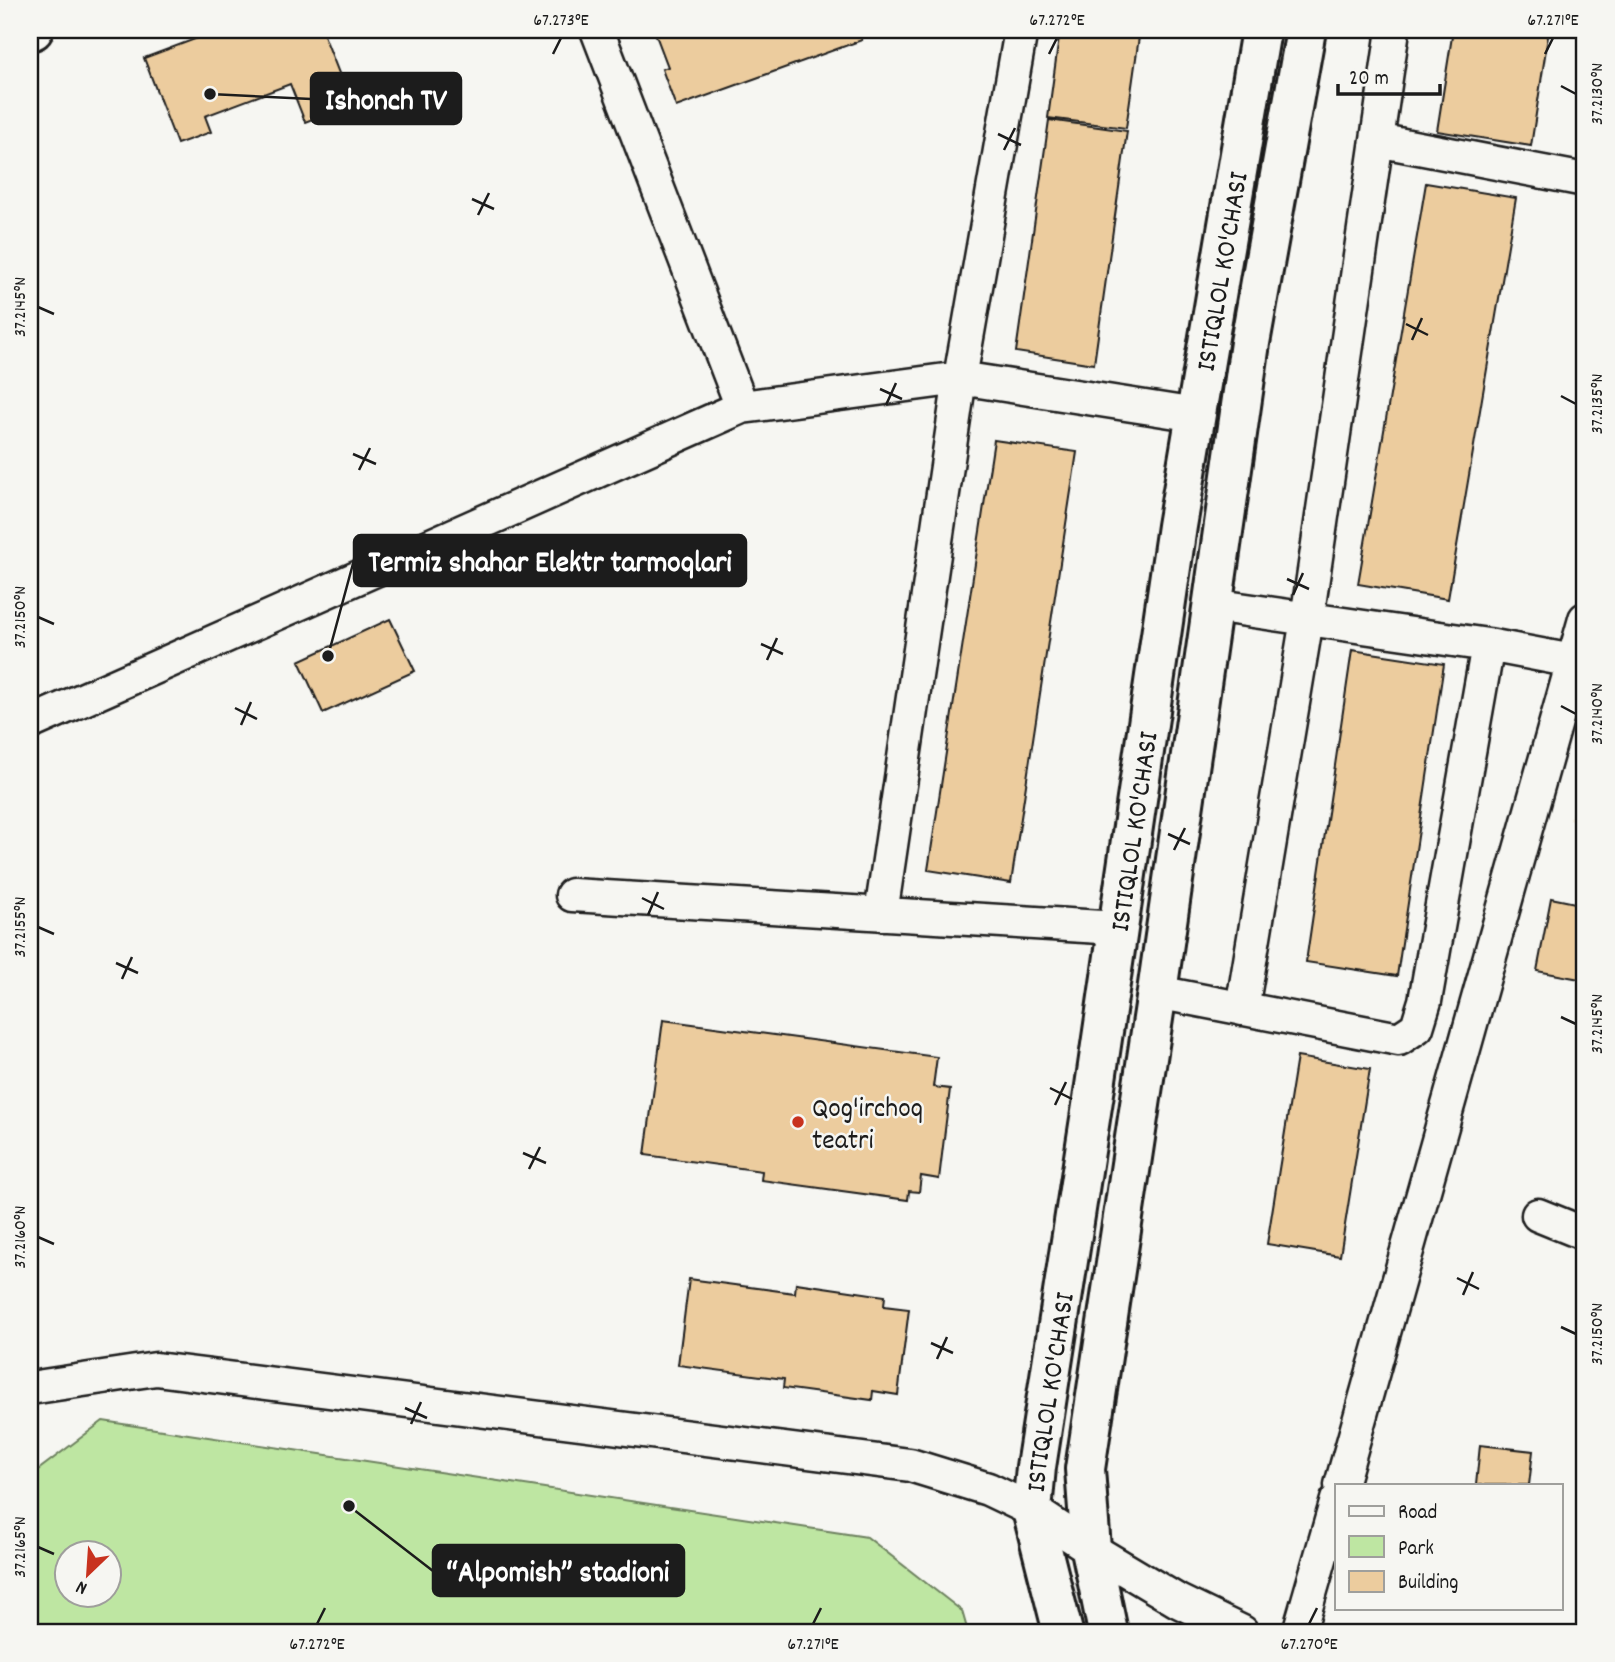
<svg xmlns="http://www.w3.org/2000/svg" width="1615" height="1662" viewBox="0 0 1615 1662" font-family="Dekko,sans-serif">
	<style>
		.built { fill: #f3e9d9 }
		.green { fill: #bee6a2; stroke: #6d815f; stroke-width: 2; fill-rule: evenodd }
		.building { fill: #eccc9e; stroke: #1c1c1c; stroke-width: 2 }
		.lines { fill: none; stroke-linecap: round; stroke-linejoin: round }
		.street-casing { stroke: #1c1c1c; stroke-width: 37 }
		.secondary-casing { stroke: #1c1c1c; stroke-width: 44 }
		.street { stroke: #f6f6f2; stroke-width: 32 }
		.secondary { stroke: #f6f6f2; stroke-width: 38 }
		.ticks { fill: none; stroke: #1c1c1c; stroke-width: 2.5 }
		.poi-dot { fill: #c8321e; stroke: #f6f6f2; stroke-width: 2.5 }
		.labels { text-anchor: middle; stroke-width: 5; stroke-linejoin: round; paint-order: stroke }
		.street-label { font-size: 28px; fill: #1c1c1c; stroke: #f6f6f2 }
		.poi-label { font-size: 28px; fill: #1c1c1c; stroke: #f6f6f2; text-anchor: start }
		.leader { fill: none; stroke: #1c1c1c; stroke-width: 2.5 }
		.callout-dot { fill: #1c1c1c; stroke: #f6f6f2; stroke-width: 2.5 }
		.callout { fill: #1c1c1c; stroke: #1c1c1c; stroke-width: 2.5 }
		.callout-label { font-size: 30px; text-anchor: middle; font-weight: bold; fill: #fff }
		.neatline { fill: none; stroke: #1c1c1c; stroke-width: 2.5 }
		.ticks-label { font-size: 18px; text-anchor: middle; fill: #1c1c1c }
	</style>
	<rect width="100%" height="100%" fill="#f6f6f2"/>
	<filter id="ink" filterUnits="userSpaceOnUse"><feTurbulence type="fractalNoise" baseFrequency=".0143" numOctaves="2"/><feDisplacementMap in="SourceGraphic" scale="14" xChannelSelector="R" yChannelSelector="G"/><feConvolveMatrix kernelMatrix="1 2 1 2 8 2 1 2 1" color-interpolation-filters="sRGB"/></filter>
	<g filter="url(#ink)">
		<path class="built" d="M 1585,768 L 1585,825 L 1570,819 Z
			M 1585,1569 L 1585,1632 L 1574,1632 Z"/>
		<path class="green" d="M 103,1421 L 867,1537 L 962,1611 L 968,1632 L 30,1632 L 30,1476 ZM 66,1554 L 108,1554 L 108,1596 L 66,1596 Z"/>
		<path class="building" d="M 219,30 L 322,30 L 351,104 L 305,122 L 290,84 L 205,116 L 211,132 L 177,144 L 144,58 Z
			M 654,30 L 858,30 L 862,40 L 676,107 L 662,69 L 668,67 Z
			M 1060,30 L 1140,30 L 1126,128 L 1048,118 Z
			M 1453,30 L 1549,30 L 1531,146 L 1437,131 Z
			M 1049,120 L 1127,131 L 1094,364 L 1016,352 Z
			M 1426,183 L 1516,198 L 1448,599 L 1358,584 Z
			M 994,440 L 1077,452 L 1011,883 L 928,870 Z
			M 390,619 L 415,671 L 323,713 L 299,661 Z
			M 1352,650 L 1444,664 L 1397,976 L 1306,962 Z
			M 1551,898 L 1585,905 L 1585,980 L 1537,971 Z
			M 663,1020 L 937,1057 L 933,1087 L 950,1089 L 939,1179 L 921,1176 L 919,1192 L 909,1191 L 908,1200 L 761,1180 L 762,1171 L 645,1155 Z
			M 1297,1057 L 1370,1069 L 1340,1256 L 1267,1244 Z
			M 689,1279 L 795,1293 L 796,1283 L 885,1296 L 884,1306 L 909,1309 L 898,1395 L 873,1391 L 872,1400 L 783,1388 L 784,1379 L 678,1365 Z
			M 1480,1445 L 1533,1451 L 1529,1485 L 1476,1485 Z"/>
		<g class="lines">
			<defs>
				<path id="street" d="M 597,30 L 742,407
					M 1377,140 L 1585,180
					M 1212,605 L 1488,645 L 1573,661
					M 30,723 L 742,407 L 960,378 L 1196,415
					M 572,895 L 1118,928
					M 881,914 L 960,378 L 1021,30
					M 1157,992 L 1399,1039 L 1417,1027 L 1425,1001 L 1488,645
					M 1242,1009 L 1307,619 L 1393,30
					M 1538,1215 L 1585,1234
					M 30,1388 L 156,1369 L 910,1465 L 988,1489 L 1032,1510 L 1091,1549 L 1178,1601 L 1242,1632
					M 1341,1485 L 1585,619
					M 1299,1632 L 1337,1500"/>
				<g id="secondary">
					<path d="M 30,31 L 33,30"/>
					<path id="s1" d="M 1063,1632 L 1032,1510 L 1036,1467 L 1094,1093 L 1177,526 L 1261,30"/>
					<path d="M 1108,1632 L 1091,1549 L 1085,1469 L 1157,992 L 1250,343 L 1306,30"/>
				</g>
			</defs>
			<use href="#street" class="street-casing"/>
			<use href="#secondary" class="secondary-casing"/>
			<use href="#street" class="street"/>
			<use href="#secondary" class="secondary"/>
		</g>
	</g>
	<path class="ticks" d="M 553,54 L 561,38M 1049,54 L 1057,38M 1545,54 L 1553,38M 1561,86 L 1576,94M 998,134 L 1021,145M 1004,150 L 1015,128M 472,199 L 494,209M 478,215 L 489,193M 38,307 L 54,314M 1406,324 L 1428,335M 1412,340 L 1422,318M 880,389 L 902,399M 1561,396 L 1576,404M 886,405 L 896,383M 353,454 L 376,464M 359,470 L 370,448M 1287,579 L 1309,589M 1293,595 L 1303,573M 38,617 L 54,624M 761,644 L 783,654M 767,660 L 777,638M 1561,706 L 1576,714M 235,708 L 257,719M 241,725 L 251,702M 1168,834 L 1190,844M 1174,850 L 1185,828M 642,898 L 664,909M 648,915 L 658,892M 38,927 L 54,934M 116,963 L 138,973M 122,979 L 132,957M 1561,1017 L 1576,1024M 1050,1088 L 1072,1099M 1055,1105 L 1066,1082M 523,1153 L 546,1163M 529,1169 L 540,1147M 38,1237 L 54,1244M 1457,1278 L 1479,1289M 1463,1295 L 1473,1272M 1561,1327 L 1576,1334M 931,1343 L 953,1353M 937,1359 L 947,1337M 405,1408 L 427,1418M 411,1424 L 421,1402M 38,1547 L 54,1554M 317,1624 L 325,1608M 813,1624 L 821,1608M 1309,1624 L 1317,1608"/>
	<circle class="poi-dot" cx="798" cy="1122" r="7"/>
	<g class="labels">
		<g class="street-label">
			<text dy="10" stroke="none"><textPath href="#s1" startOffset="1379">ISTIQLOL KO'CHASI</textPath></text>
			<text dy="10" stroke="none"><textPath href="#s1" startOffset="812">ISTIQLOL KO'CHASI</textPath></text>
			<text dy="10" stroke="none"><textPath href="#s1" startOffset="245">ISTIQLOL KO'CHASI</textPath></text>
		</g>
		<g class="poi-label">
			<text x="812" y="1116">Qog'irchoq<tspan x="812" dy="32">teatri</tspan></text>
		</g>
	</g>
	<path class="leader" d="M210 94L311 99M328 656L354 560M349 1506L433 1571"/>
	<g class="callout-dot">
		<circle cx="210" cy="94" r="7"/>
		<circle cx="328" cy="656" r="7"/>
		<circle cx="349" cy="1506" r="7"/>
	</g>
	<g class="callout">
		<rect x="311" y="73" width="150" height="51" rx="7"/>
		<rect x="354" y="535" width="392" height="51" rx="7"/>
		<rect x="433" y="1545" width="251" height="51" rx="7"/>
	</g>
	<g class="callout-label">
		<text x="386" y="109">Ishonch TV</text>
		<text x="550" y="571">Termiz shahar Elektr tarmoqlari</text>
		<text x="558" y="1581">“Alpomish” stadioni</text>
	</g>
	<rect width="1615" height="1662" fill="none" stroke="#f6f6f2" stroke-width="77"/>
	<rect x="1335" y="1484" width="228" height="126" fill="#f6f6f2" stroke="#9f9f9c" stroke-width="2"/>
	<rect x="1349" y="1506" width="35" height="10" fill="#f6f6f2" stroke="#9f9f9c" stroke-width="2"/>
	<text x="1398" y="1518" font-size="21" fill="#1c1c1c">Road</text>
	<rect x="1349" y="1536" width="35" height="21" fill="#bee6a2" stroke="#9f9f9c" stroke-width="2"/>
	<text x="1398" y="1554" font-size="21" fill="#1c1c1c">Park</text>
	<rect x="1349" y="1571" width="35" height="21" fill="#eccc9e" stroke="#9f9f9c" stroke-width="2"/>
	<text x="1398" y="1588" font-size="21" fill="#1c1c1c">Building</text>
	<g transform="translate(88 1574) rotate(205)"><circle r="33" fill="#f6f6f2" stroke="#9f9f9c" stroke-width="2"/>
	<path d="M0-5L12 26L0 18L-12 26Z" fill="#c8321e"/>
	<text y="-10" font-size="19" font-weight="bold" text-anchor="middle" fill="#1c1c1c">N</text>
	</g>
	<path d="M1338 84v10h102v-10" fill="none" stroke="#1c1c1c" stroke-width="3.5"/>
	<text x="1349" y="84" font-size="21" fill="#1c1c1c" stroke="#f6f6f2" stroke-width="5" paint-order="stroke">20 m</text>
	<rect x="38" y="38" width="1538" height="1586" class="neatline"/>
	<g class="ticks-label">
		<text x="561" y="25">67.273°E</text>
		<text x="1057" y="25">67.272°E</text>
		<text x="1553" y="25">67.271°E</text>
		<text transform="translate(1596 94) rotate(-90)" y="6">37.2130°N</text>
		<text transform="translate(19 307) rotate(-90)" y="6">37.2145°N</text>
		<text transform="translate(1596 404) rotate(-90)" y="6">37.2135°N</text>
		<text transform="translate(19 617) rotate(-90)" y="6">37.2150°N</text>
		<text transform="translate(1596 714) rotate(-90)" y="6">37.2140°N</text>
		<text transform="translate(19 927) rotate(-90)" y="6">37.2155°N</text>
		<text transform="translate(1596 1024) rotate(-90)" y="6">37.2145°N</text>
		<text transform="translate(19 1237) rotate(-90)" y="6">37.2160°N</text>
		<text transform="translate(1596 1334) rotate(-90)" y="6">37.2150°N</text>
		<text transform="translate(19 1547) rotate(-90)" y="6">37.2165°N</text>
		<text x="317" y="1649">67.272°E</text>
		<text x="813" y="1649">67.271°E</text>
		<text x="1309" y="1649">67.270°E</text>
	</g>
</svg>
